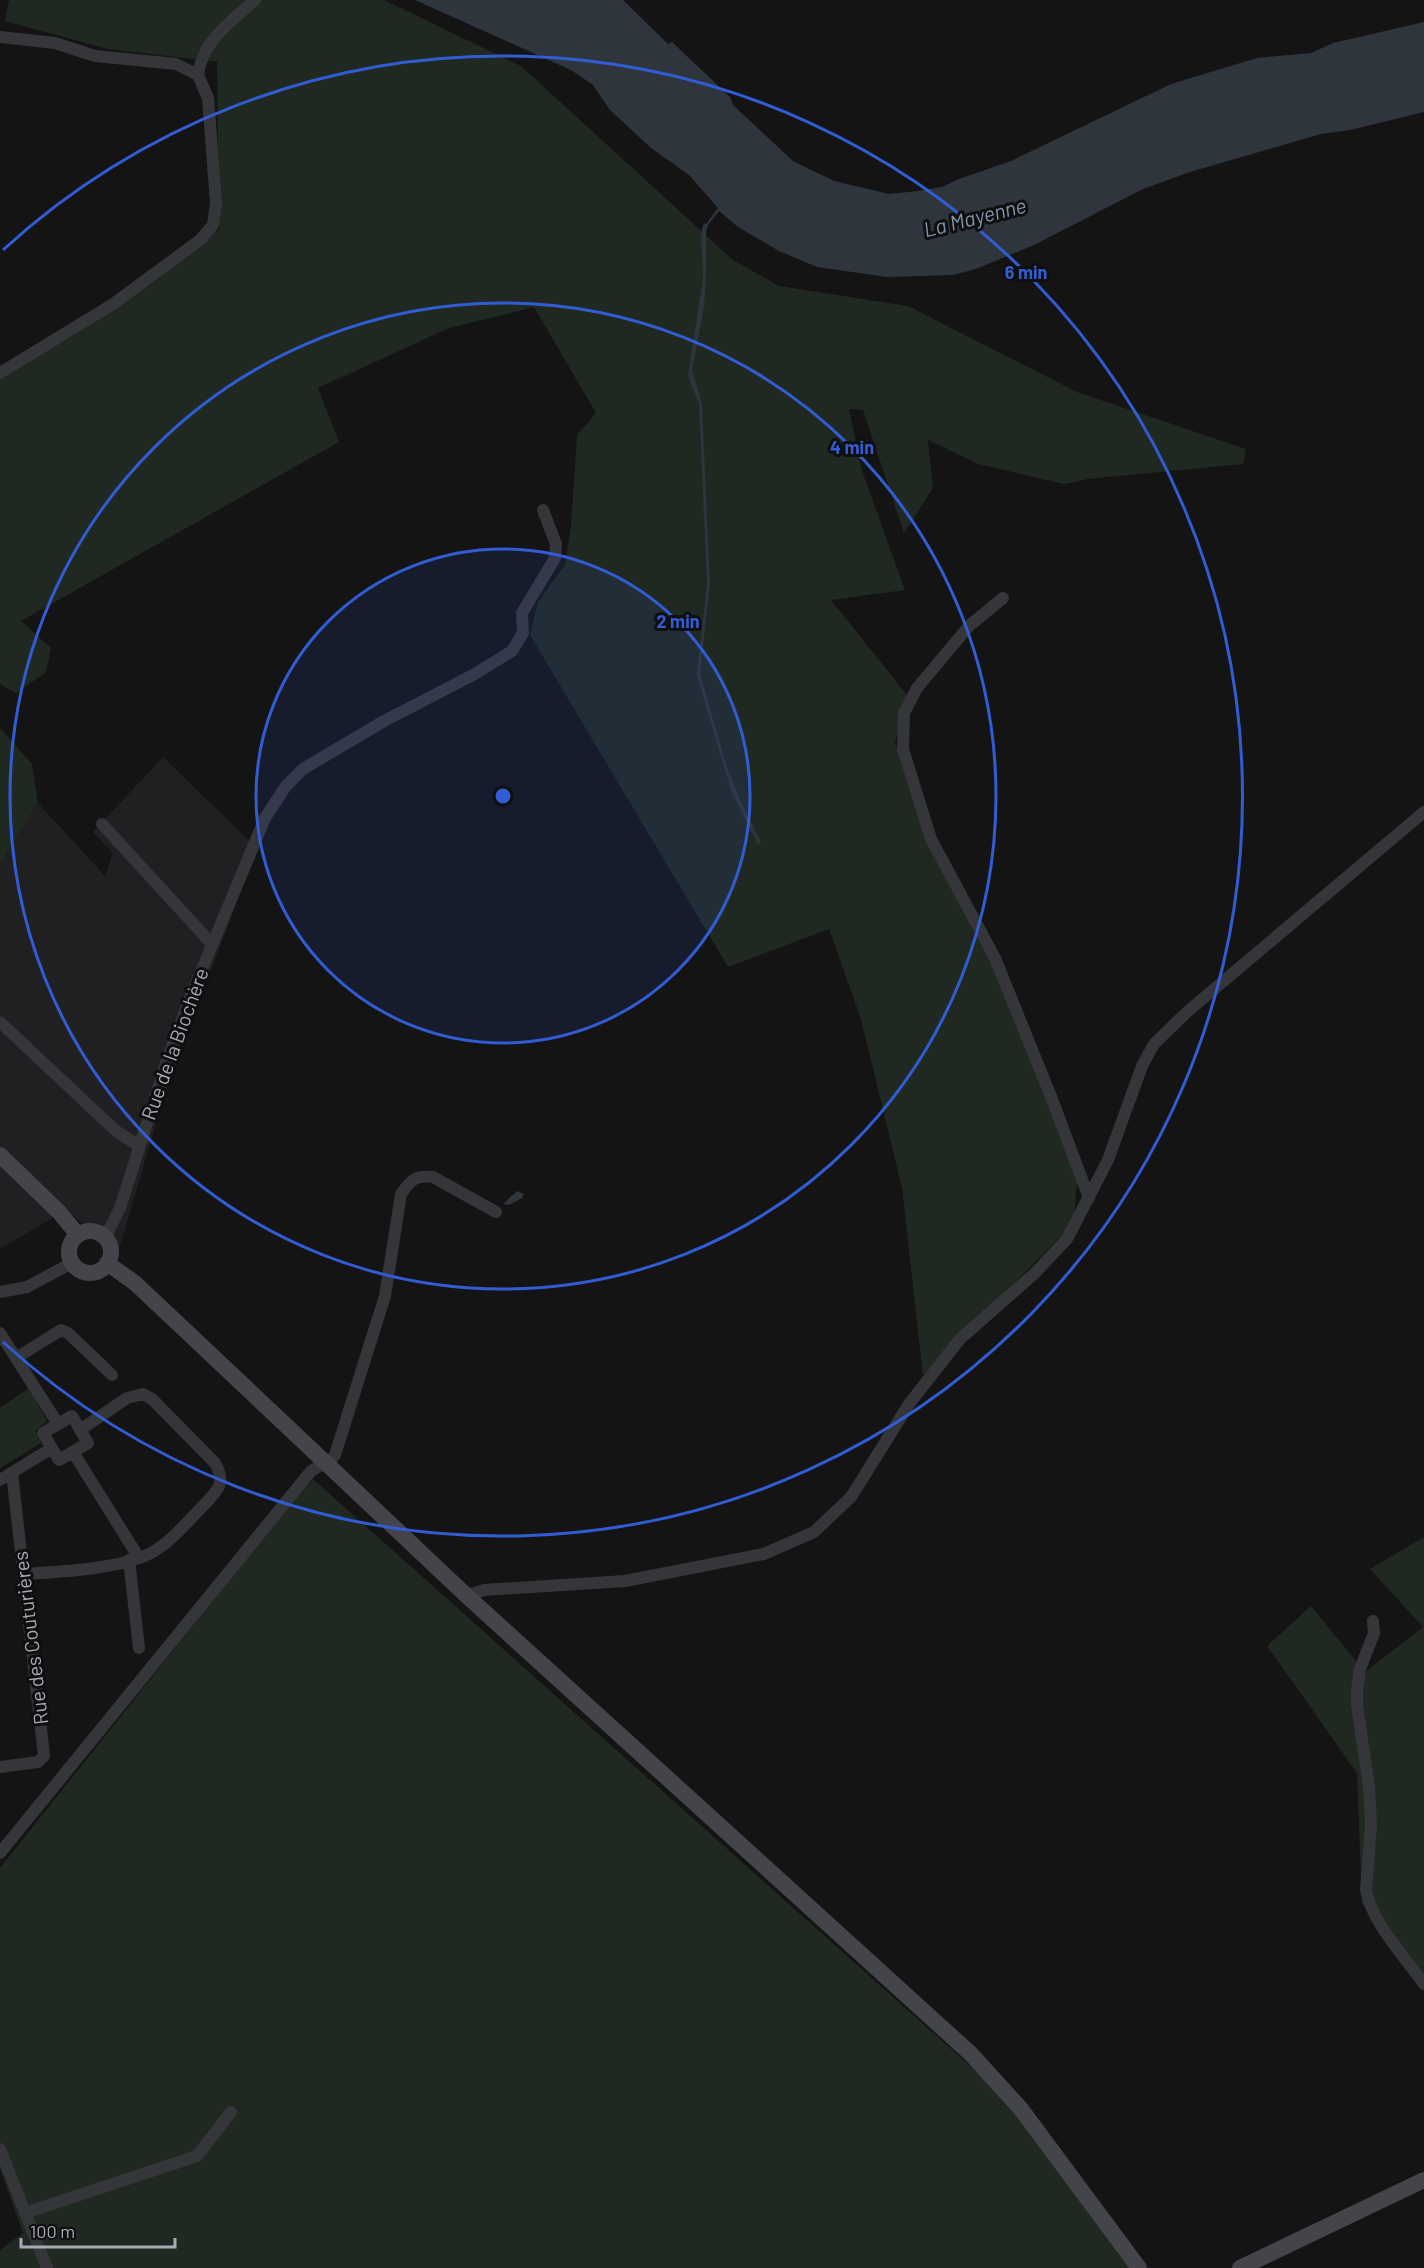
<svg xmlns="http://www.w3.org/2000/svg" width="1424" height="2268" viewBox="0 0 1424 2268" font-family="Barlow,sans-serif">
	<style>
		.built { fill: #202022 }
		.green { fill: #202822 }
		.water { fill: #2e353d }
		.lines { fill: none; stroke-linecap: round; stroke-linejoin: round }
		.street { stroke: #35363a; stroke-width: 12 }
		.secondary { stroke: #43454a; stroke-width: 16 }
		.ring { fill: none; stroke: #325cd3; stroke-width: 3 }
		.labels { text-anchor: middle; stroke-width: 6; stroke-linejoin: round; paint-order: stroke }
		.street-label { font-size: 20px; fill: #a7aab5; stroke: #0f0f10 }
		.water-label { font-size: 21px; font-style: italic; fill: #8095ad; stroke: #0f0f10 }
		.centre { fill: #325cd3; stroke: #0f0f10; stroke-width: 3 }
		.ring-label { font-size: 18px; text-anchor: middle; font-weight: bold; fill: #325cd3; stroke: #0f0f10; stroke-width: 6; stroke-linejoin: round; paint-order: stroke }
	</style>
	<rect width="100%" height="100%" fill="#141415"/>
	<path class="built" d="M 163,757 L 257,848 L 164,1096 L 118,1253 L 66,1210 L 0,1249 L 0,864 L 38,803 L 105,876 L 113,853 L 93,832 Z"/>
	<path class="green" d="M 9,0 L 384,0 L 521,66 L 733,260 L 779,286 L 908,306 L 1077,392 L 1246,449 L 1243,464 L 1088,479 L 1064,484 L 978,464 L 928,440 L 933,488 L 904,533 L 863,410 L 849,409 L 862,471 L 905,590 L 831,600 L 907,695 L 895,743 L 927,837 L 1002,983 L 1077,1178 L 1074,1223 L 923,1375 L 902,1188 L 861,1019 L 829,929 L 728,967 L 530,635 L 538,602 L 565,565 L 571,525 L 577,435 L 596,413 L 534,307 L 449,328 L 318,388 L 339,442 L 21,621 L 51,648 L 46,672 L 16,693 L 0,684 L 0,373 L 219,230 L 217,62 L 108,49 L 5,21 Z
		M 0,728 L 32,764 L 38,803 L 0,864 Z
		M 29,1388 L 47,1421 L 35,1431 L 41,1443 L 0,1468 L 0,1408 Z
		M 313,1479 L 1006,2098 L 1135,2268 L 0,2268 L 0,2250 L 23,2233 L 0,2168 L 0,1868 L 293,1500 Z
		M 1424,1537 L 1424,1991 L 1362,1903 L 1357,1773 L 1267,1646 L 1311,1606 L 1365,1672 L 1423,1627 L 1370,1569 Z"/>
	<path class="water" d="M 415,0 L 623,0 L 668,44 L 672,42 L 730,97 L 733,105 L 793,161 L 834,181 L 889,194 L 918,191 L 942,187 L 959,179 L 1011,161 L 1171,84 L 1257,58 L 1311,53 L 1333,43 L 1424,22 L 1424,112 L 1350,130 L 1321,134 L 1190,172 L 1143,189 L 1034,245 L 976,269 L 953,275 L 887,277 L 817,267 L 779,251 L 738,227 L 719,211 L 708,225 L 706,232 L 706,278 L 704,307 L 692,370 L 702,404 L 710,584 L 700,674 L 726,765 L 741,802 L 761,842 L 758,845 L 731,790 L 697,675 L 707,584 L 699,404 L 688,376 L 703,278 L 701,233 L 704,223 L 706,224 L 718,208 L 689,175 L 651,148 L 610,110 L 593,85 L 571,70 Z
		M 517,1191 L 524,1194 L 522,1198 L 509,1205 L 503,1204 Z"/>
	<g class="lines">
		<path class="street" d="M 0,37 L 55,43 L 95,56 L 176,64 L 198,75 L 208,98 L 216,203 L 213,225 L 200,240 L 113,304 L 0,373
			M 198,75 C 202,41 231,22 255,0
			M 1003,598 L 969,626 L 917,688 L 904,713 L 903,749 L 931,839 L 995,958 L 1052,1099 L 1089,1198
			M 102,824 L 211,943
			M 0,1022 L 116,1131 L 139,1146
			M 105,1238 L 120,1208 L 167,1060 L 190,998 L 265,818 L 286,786 L 303,769 L 384,721 L 473,675 L 512,651 L 523,633 L 522,613 L 555,558 L 556,544 L 543,510
			M 0,1292 L 27,1287 L 72,1263
			M 0,1333 L 58,1424
			M 16,1358 L 61,1330 L 68,1333 L 112,1375
			M 72,1416 L 88,1443 L 59,1460 L 43,1433 Z
			M 73,1452 L 139,1558
			M 0,1480 L 52,1448
			M 129,1560 L 139,1648
			M 23,1574 C 59,1572 120,1569 151,1553 C 171,1542 187,1522 203,1506 C 217,1491 227,1484 215,1463 L 152,1399 L 143,1394 L 127,1398 L 80,1430
			M 468,1597 L 472,1594 L 484,1590 L 625,1581 L 764,1554 L 814,1532 L 851,1497 L 909,1404 L 960,1339 L 1034,1274 L 1067,1239 L 1108,1160 L 1142,1066 L 1154,1044 L 1187,1012 L 1424,812
			M 1373,1621 L 1374,1633 L 1360,1669 L 1357,1690 L 1357,1705 L 1369,1787 L 1371,1825 L 1366,1890 C 1372,1923 1405,1957 1424,1984
			M 0,1767 L 38,1762 L 44,1756 L 12,1473
			M 0,1853 L 311,1471 C 319,1465 329,1463 335,1455 L 385,1296 L 401,1194 C 411,1180 415,1175 433,1177 L 496,1212
			M 0,2149 L 47,2268
			M 25,2213 L 197,2156 L 231,2112"/>
		<path class="secondary" d="M 0,1155 L 59,1212 L 78,1235
			M69 1252a21 21 0 1 1 42 0a21 21 0 1 1-42 0Z
			M 107,1263 L 135,1283 L 468,1597 L 971,2054 L 1021,2109 L 1139,2268
			M 1240,2268 L 1424,2180"/>
	</g>
	<circle cx="503" cy="796" r="247" fill="#325cd3" fill-opacity=".12"/>
	<g class="ring">
		<circle cx="503" cy="796" r="247"/>
		<circle cx="503" cy="796" r="493"/>
		<path d="M3 250A740 740 0 1 1 3 1342"/>
	</g>
	<g class="labels">
		<g class="street-label">
			<text transform="translate(175 1044) rotate(-70)" y="7">Rue de la Biochère</text>
			<text transform="translate(31 1638) rotate(-97)" y="7">Rue des Couturières</text>
		</g>
		<g class="water-label">
			<text transform="translate(975 218) rotate(-14)" y="7">La Mayenne</text>
		</g>
	</g>
	<circle cx="503" cy="796" r="9" class="centre"/>
	<g class="ring-label">
		<text x="1026" y="279">6 min</text>
		<text x="852" y="454">4 min</text>
		<text x="678" y="628">2 min</text>
	</g>
	<path d="M21 2238v9h154v-9" fill="none" stroke="#a7aab5" stroke-width="3"/>
	<text x="30" y="2238" font-size="18" fill="#a7aab5" stroke="#0f0f10" stroke-width="4.5" paint-order="stroke">100 m</text>
</svg>
